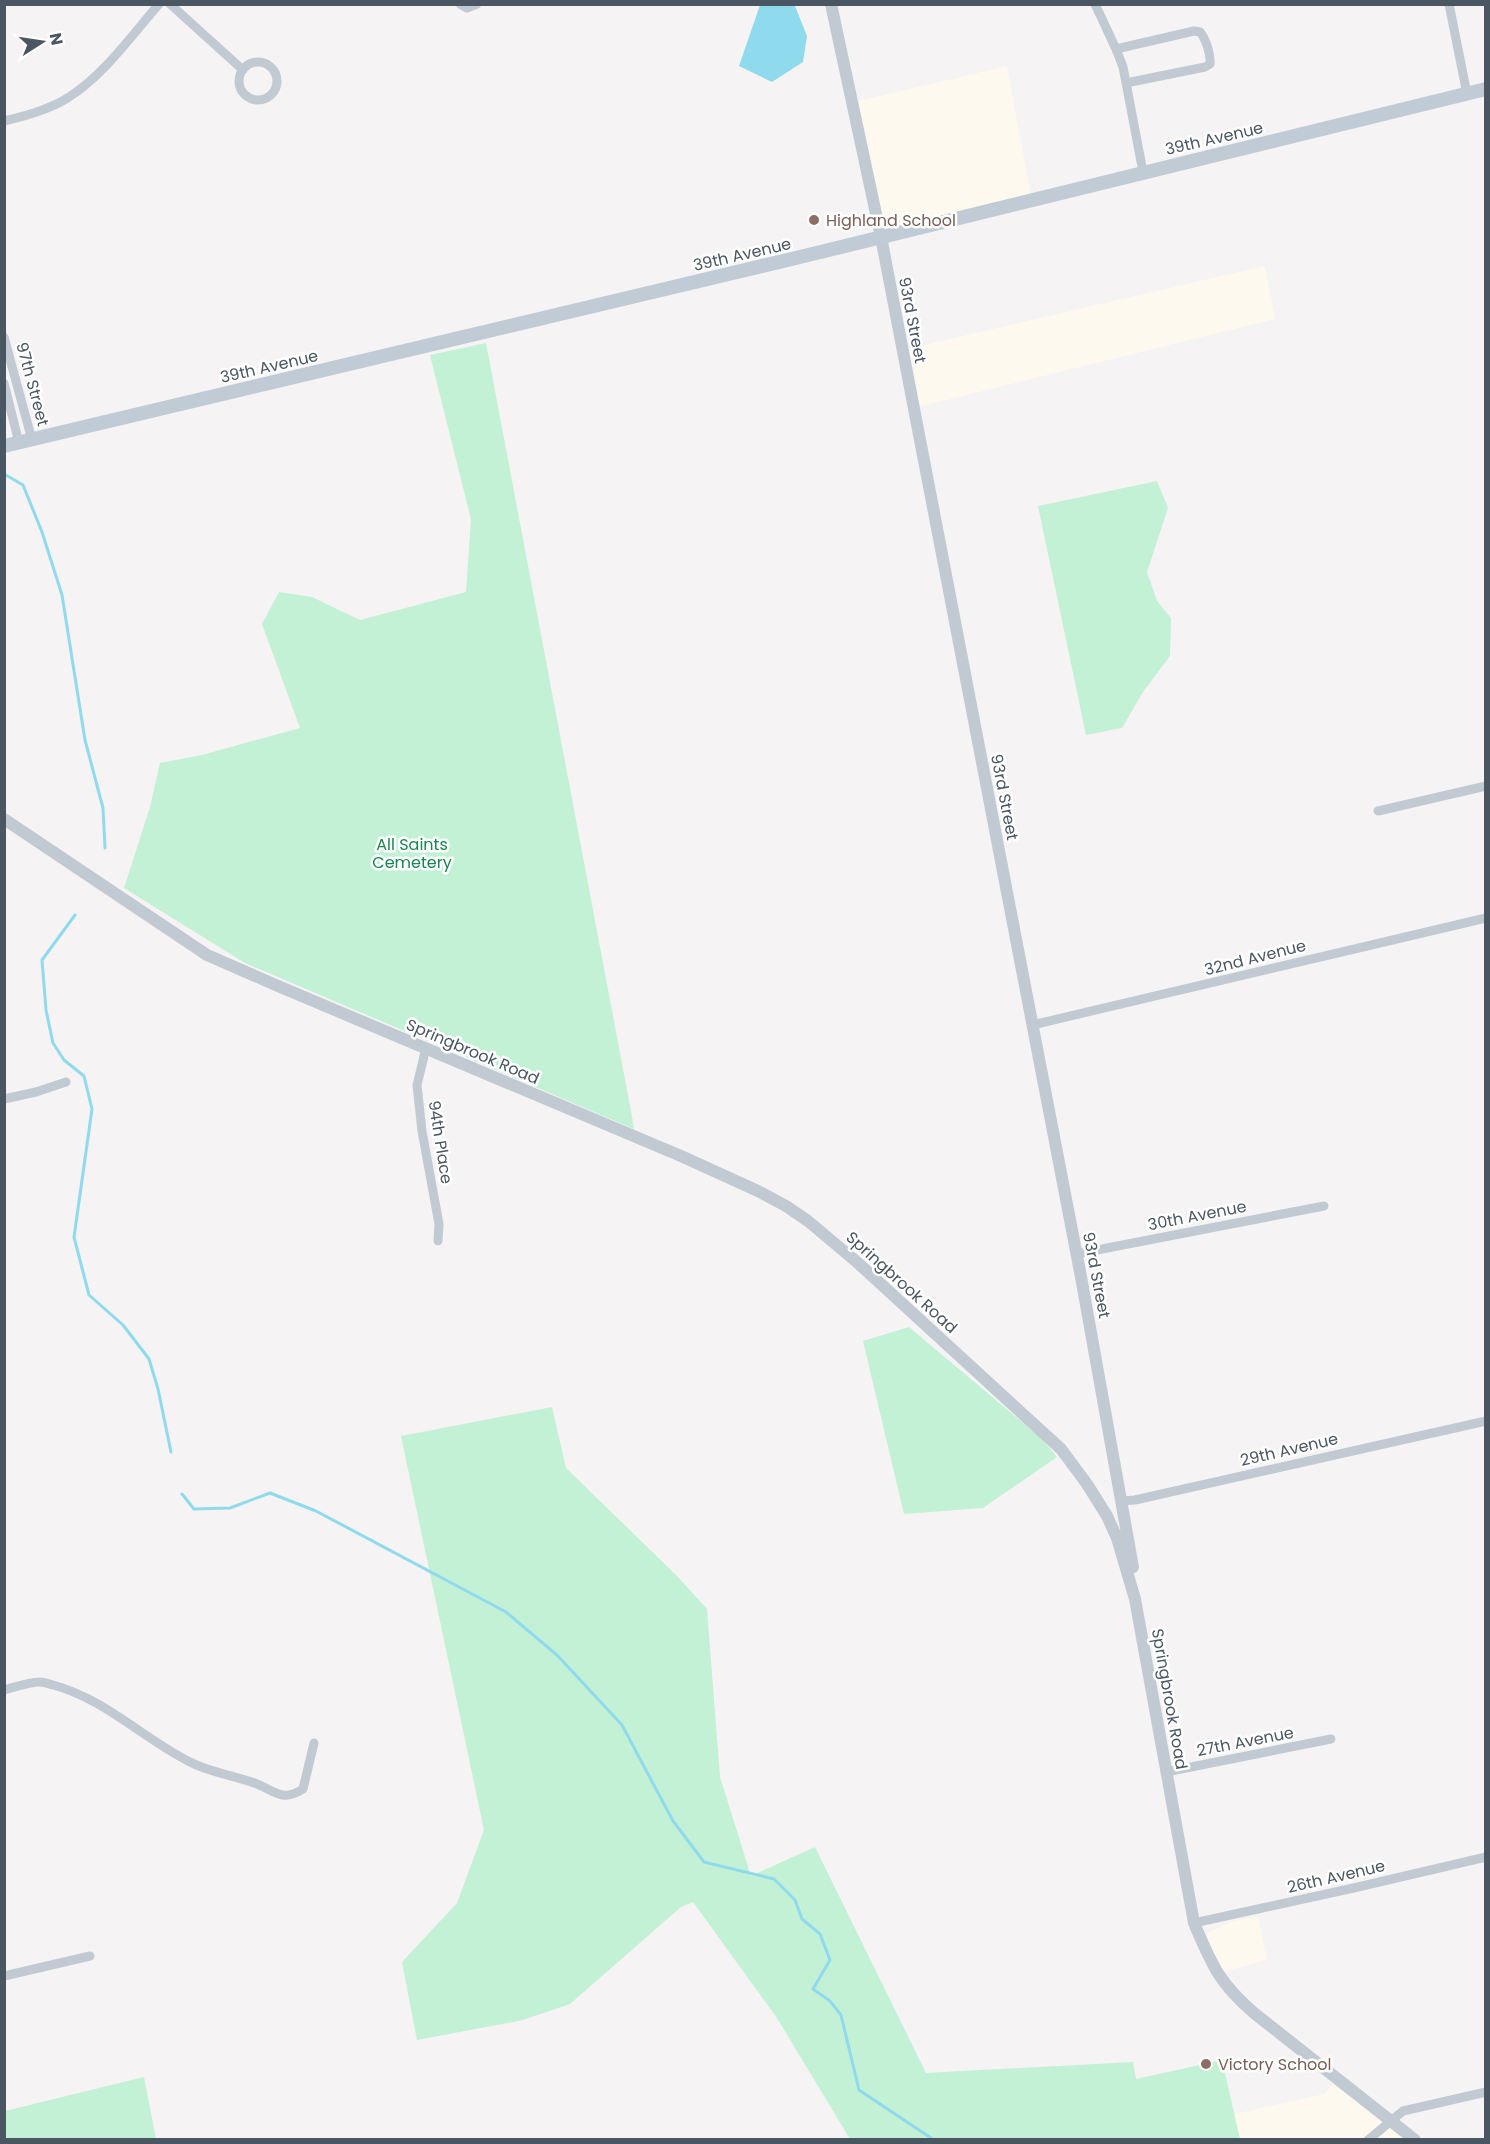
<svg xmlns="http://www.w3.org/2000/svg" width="1490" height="2144" viewBox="0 0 1490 2144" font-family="Poppins,sans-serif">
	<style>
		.commercial { fill: #fdf9ef }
		.green { fill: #c3f1d5 }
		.water { fill: #90daee }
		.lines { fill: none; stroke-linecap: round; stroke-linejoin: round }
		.stream { stroke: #90daee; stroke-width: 3 }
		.minor { stroke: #c1cad2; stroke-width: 9 }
		.tertiary { stroke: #c1cad2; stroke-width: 12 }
		.secondary { stroke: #c1cbd6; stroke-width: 14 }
		.education-dot { fill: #8d6e63; stroke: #fff; stroke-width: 2 }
		.labels { text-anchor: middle; stroke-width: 5; stroke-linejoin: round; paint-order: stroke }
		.street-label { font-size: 16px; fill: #4a5661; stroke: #fff }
		.education-label { font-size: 16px; fill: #785e54; stroke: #fff; text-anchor: start }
		.park-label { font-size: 16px; fill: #17864f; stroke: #fff }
	</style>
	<rect width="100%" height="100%" fill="#f5f3f3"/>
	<path class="commercial" d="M 1007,66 L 1032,201 L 881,237 L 858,101 Z
		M 1265,266 L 1275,319 L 914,408 L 902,350 Z
		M 1258,1916 L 1267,1960 L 1223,1972 L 1207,1940 L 1207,1933 L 1227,1923 Z
		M 1333,2084 L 1405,2139 L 1240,2139 L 1234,2114 L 1324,2094 Z"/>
	<path class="green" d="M 486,343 L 633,1122 L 634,1129 L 245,963 L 124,888 L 150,807 L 160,763 L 202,755 L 300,728 L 262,624 L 279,592 L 312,597 L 360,620 L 466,592 L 471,519 L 430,355 Z
		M 1157,481 L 1168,508 L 1147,572 L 1157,601 L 1171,618 L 1170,656 L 1143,692 L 1122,728 L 1086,735 L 1038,506 Z
		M 909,1327 L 1042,1439 L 1057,1457 L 983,1508 L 904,1514 L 863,1341 Z
		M 552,1407 L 566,1468 L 677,1576 L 707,1609 L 720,1777 L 751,1876 L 815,1847 L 926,2073 L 1133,2062 L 1136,2079 L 1222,2060 L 1240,2139 L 850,2139 L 777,2018 L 693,1902 L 681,1907 L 570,2004 L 523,2020 L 417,2040 L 402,1962 L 457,1903 L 484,1830 L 401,1436 Z
		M 144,2077 L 156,2139 L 5,2139 L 5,2111 Z"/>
	<path class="water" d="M 760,5 L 795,6 L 807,36 L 803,62 L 772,82 L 739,66 Z"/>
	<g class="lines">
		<path class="stream" d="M 4,474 L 23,485 L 42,532 L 62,595 L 85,740 L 103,808 L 105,848
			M 75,915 L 42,960 L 46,1010 L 53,1043 L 64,1060 L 84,1076 L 92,1109 L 74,1237 L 89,1295 L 123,1325 L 149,1359 L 158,1389 L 171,1452
			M 182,1494 L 194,1509 L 230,1508 L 270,1493 L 316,1511 L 506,1612 L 557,1655 L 622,1725 L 673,1821 L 704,1862 L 774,1879 L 795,1900 L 802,1919 L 820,1934 L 830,1960 L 813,1989 L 830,2001 L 841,2015 L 859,2090 L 934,2140"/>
		<path class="minor" d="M 170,4 L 243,70
			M 460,4 L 467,8 L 477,4
			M 1095,4 L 1116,49 L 1123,67 L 1143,172
			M 1449,4 L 1467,94
			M 1116,49 L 1194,31 L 1200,32 C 1206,39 1211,55 1210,64 L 1205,67 L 1126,83
			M239 81a19 19 0 1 1 38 0a19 19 0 1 1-38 0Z
			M 4,121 C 26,116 51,109 69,97 C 102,77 133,34 159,4
			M 4,337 L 32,440
			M 4,383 L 19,443
			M 1378,811 L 1486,786
			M 1032,1025 L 1486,918
			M 426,1048 L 417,1085 L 422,1131 L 439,1224 L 438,1241
			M 4,1099 L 36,1092 L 66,1082
			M 1076,1254 L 1324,1206
			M 1122,1501 L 1135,1500 L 1486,1421
			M 4,1690 C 15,1687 29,1682 40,1682 C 44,1682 49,1684 53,1685 C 103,1698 143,1738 188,1761 C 210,1773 234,1775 257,1784 C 277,1792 282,1802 303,1789 L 314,1743
			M 1166,1772 L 1331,1739
			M 1194,1923 L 1358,1887 L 1486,1857
			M 4,1976 L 90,1956
			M 1368,2140 L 1403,2111 L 1486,2092"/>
		<path class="tertiary" d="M 831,4 L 881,237 L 1081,1277 L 1133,1567
			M 4,819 L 207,955 L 278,986 L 681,1156 L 758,1191 L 786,1206 L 808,1221 L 858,1263 L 1061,1449 L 1087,1484 L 1107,1516 L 1117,1538 L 1135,1599 L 1194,1923 C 1212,1965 1219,1983 1254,2013 L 1415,2140"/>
		<path class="secondary" d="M 4,446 L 800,257 L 1486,89"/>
	</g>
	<g class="education-dot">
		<circle cx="814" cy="220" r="6"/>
		<circle cx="1206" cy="2064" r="6"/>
	</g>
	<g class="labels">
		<g class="street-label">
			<text transform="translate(1214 138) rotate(-13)" y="6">39th Avenue</text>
			<text transform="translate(742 254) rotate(-13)" y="6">39th Avenue</text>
			<text transform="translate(913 320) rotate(79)" y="6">93rd Street</text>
			<text transform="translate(269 366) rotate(-13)" y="6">39th Avenue</text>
			<text transform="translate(33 384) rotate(75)" y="6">97th Street</text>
			<text transform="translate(1005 797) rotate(79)" y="6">93rd Street</text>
			<text transform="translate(1255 957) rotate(-14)" y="6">32nd Avenue</text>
			<text transform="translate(473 1051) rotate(23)" y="6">Springbrook Road</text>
			<text transform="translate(441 1142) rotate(81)" y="6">94th Place</text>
			<text transform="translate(1197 1215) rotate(-11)" y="6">30th Avenue</text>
			<text transform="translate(1097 1275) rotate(79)" y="6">93rd Street</text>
			<text transform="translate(902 1282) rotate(42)" y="6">Springbrook Road</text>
			<text transform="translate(1289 1449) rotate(-13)" y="6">29th Avenue</text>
			<text transform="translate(1170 1699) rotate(80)" y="6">Springbrook Road</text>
			<text transform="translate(1245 1741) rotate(-11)" y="6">27th Avenue</text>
			<text transform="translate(1336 1876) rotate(-13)" y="6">26th Avenue</text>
		</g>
		<g class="education-label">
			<text x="826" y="226">Highland School</text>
			<text x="1218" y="2070">Victory School</text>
		</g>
		<g class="park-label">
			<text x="412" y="850">All Saints<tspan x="412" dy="18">Cemetery</tspan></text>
		</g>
	</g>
	<rect width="1490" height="2144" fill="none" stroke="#4a5661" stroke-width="12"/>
	<g transform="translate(42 42) rotate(78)" stroke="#ffffff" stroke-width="4.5" paint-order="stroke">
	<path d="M0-4.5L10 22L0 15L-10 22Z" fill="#4a5661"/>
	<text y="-9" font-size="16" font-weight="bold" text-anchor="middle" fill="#4a5661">N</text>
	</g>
</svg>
